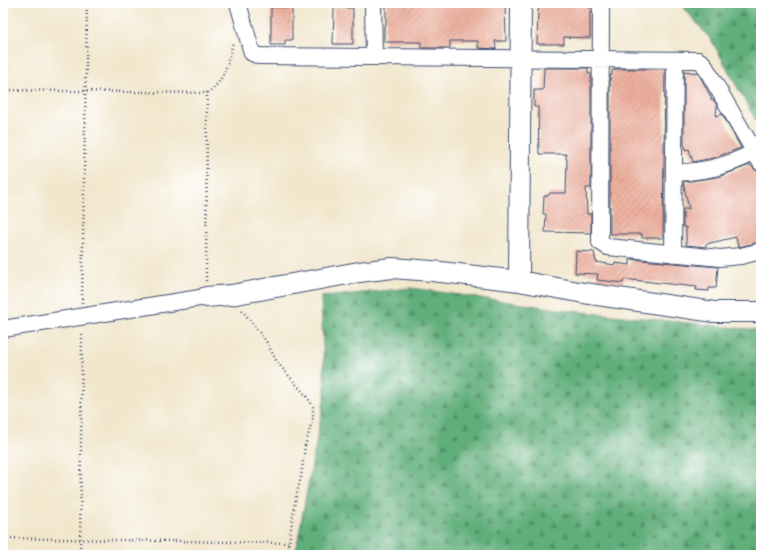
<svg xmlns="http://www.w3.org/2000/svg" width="764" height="558" viewBox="0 0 764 558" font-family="'Shantell Sans',sans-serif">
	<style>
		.forest { fill: url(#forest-firs); stroke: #3e6f6c }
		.building { fill: url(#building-hatch) }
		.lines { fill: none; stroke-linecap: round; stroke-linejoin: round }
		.minor-casing { stroke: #3b4b6f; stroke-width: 18 }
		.tertiary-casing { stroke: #3b4b6f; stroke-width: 22 }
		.path { stroke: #3b4b6f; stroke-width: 2.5; stroke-dasharray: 1 3; stroke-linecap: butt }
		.minor { stroke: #fff; stroke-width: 16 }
		.tertiary { stroke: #fff; stroke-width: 20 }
	</style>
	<defs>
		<pattern id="forest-firs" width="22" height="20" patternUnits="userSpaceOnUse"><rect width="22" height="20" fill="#60af7a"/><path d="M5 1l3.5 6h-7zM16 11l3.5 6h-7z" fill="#4e8f67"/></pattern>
		<pattern id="building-hatch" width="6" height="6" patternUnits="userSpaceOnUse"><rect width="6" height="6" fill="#eeb09e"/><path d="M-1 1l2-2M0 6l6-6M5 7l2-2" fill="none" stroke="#c09084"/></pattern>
	</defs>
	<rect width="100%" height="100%" fill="#fff"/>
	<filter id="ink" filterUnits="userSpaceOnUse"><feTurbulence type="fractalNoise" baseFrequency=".025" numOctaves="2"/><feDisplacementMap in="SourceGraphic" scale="8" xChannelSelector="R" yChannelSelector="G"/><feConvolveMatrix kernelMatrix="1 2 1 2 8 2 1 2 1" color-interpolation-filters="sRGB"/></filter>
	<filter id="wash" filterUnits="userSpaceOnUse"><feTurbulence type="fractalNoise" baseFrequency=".012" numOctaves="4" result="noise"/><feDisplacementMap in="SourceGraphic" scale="16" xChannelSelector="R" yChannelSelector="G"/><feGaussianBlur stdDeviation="0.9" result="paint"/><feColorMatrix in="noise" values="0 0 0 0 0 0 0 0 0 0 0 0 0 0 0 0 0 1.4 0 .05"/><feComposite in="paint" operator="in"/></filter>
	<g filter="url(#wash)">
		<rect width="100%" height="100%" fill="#f2e7cd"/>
		<path class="forest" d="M 680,3 L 761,3 L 761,130 L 712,41 Z
			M 411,288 L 565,310 L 757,330 L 757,510 L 761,524 L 761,555 L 295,555 L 325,395 L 321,297 Z"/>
		<g id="blocks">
			<path class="building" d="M 386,3 L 505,3 L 506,41 L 495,41 L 496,49 L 478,48 L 478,41 L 450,41 L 450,48 L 421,48 L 421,42 L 384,42 L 384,25 L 386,25 Z
				M 539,3 L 590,3 L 590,38 L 564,37 L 564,44 L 537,44 L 538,10 L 539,10 Z
				M 271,7 L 292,8 L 292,40 L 285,40 L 285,45 L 271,45 Z
				M 334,8 L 353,8 L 353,44 L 333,44 Z
				M 544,68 L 588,68 L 588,73 L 591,74 L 591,188 L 586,188 L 587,214 L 591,214 L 591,233 L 545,232 L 546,214 L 543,214 L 544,196 L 548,196 L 550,193 L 566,193 L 567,159 L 566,159 L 566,154 L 539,154 L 538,107 L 534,107 L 534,90 L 543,90 Z
				M 615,69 L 665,69 L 663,238 L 642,238 L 642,234 L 610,234 L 610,75 L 612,75 L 612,70 L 615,70 Z
				M 684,71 L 698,73 L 711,97 L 711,100 L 714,100 L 717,106 L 716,116 L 722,114 L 741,148 L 713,158 L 693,162 L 689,149 L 686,150 L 684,144 Z
				M 750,165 L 758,172 L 761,176 L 761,242 L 738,247 L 736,237 L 706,244 L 706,247 L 686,245 L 686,227 L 683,227 L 683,209 L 689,209 L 683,182 L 718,177 Z
				M 576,251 L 594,252 L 596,262 L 615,265 L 615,263 L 630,265 L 630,259 L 718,267 L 716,288 L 709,288 L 709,291 L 696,290 L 697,287 L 624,279 L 623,283 L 597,280 L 598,274 L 575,273 Z"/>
		</g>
	</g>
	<g filter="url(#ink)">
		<use href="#blocks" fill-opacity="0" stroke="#3b4b6f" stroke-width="1"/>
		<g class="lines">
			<defs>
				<path id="minor" d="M 238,3 L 252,53 L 259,56 L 698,60 L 703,63 L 761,163
					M 373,3 L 374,57
					M 601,3 L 600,242 L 608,247 L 720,258 L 741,256 L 761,251
					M 674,173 C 707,171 725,167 755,152
					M 673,254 L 675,61
					M 3,329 L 206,297"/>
				<path id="tertiary" d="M 519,281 L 521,3
					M 206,297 L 231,295 L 359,272 L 392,268 L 432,271 L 519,281 L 584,293 L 714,312 L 761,312"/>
			</defs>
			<use href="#minor" class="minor-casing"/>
			<use href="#tertiary" class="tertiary-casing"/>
			<path class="path" d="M 3,90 L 207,93
				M 206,281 L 207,93 C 225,81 228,62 233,42
				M 82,303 L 87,3
				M 242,310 L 266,341 L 277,362 L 308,398 L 313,407 L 313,418 L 305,446 L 301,477 L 295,501 L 289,543 L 289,555
				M 3,538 L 289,543
				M 80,555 L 82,332"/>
			<use href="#minor" class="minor"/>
			<use href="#tertiary" class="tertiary"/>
		</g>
	</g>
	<rect width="764" height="558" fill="none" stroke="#fff" stroke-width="16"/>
</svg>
